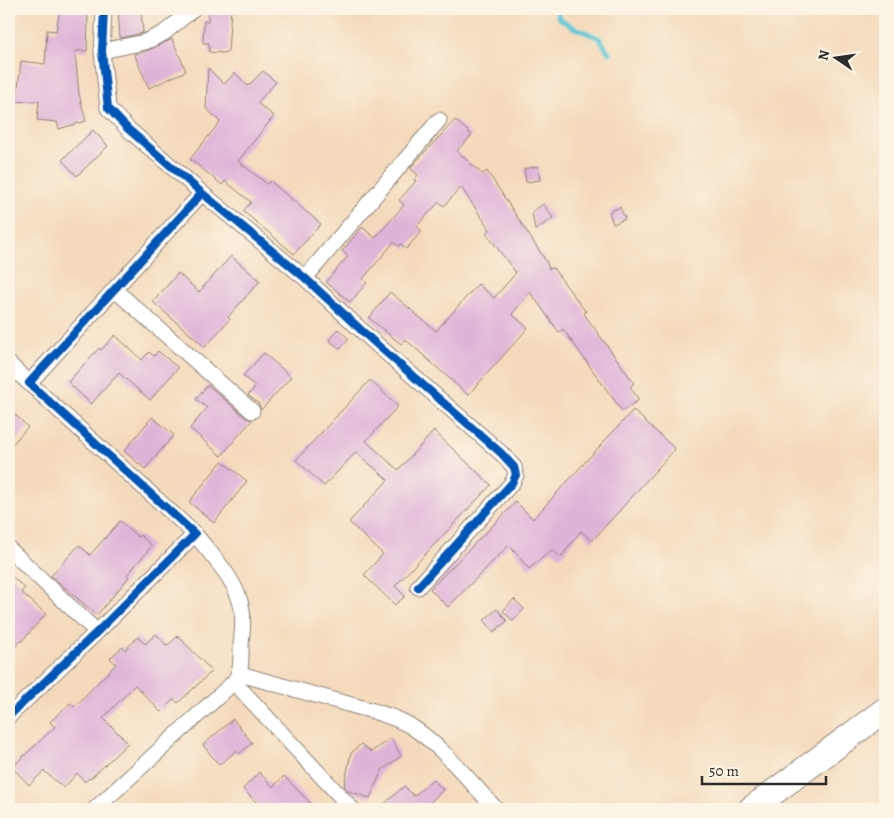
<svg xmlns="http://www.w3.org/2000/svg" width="894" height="818" viewBox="0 0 894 818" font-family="Alegreya,serif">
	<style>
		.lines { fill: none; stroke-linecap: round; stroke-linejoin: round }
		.stream { stroke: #5ec9d8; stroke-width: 5 }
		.building { fill: #deb4d8 }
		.minor-casing { stroke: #908274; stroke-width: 17 }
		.trunk-casing { stroke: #908274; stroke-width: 27 }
		.minor { stroke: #fff; stroke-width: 15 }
		.trunk { stroke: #fff; stroke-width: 25 }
		.cycleway-casing { stroke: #fcf5e5; stroke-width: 11 }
		.cycleway { stroke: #0057b8; stroke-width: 8 }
	</style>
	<rect width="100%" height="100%" fill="#fcf5e5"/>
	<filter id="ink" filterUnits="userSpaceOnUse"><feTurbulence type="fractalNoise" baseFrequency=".02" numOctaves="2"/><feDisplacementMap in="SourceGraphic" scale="10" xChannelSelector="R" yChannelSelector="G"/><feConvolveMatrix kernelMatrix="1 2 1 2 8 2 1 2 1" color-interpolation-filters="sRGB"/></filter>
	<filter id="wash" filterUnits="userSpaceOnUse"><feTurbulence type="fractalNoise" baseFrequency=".0096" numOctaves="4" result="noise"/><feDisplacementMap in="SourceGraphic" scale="20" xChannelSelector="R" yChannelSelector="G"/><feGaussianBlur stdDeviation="1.12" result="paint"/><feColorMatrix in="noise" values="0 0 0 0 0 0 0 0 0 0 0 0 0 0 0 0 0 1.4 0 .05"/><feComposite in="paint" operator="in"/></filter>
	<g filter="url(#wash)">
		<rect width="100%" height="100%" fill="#f4dabc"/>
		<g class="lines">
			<path class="stream" d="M 556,9 L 559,18 L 573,27 L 599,38 L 609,53"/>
		</g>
		<g id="blocks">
			<path class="building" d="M 60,9 L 88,9 L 88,17 L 87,51 L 75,51 L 79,94 L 86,121 L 59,129 L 57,122 L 37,120 L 39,101 L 9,102 L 9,88 L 18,88 L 21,61 L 45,64 L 47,30 L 56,31 Z
				M 118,9 L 141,9 L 143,33 L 120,38 Z
				M 208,9 L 231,9 L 228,51 L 223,53 L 209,52 L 209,43 L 203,43 L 204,21 L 208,21 Z
				M 172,39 L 186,71 L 149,88 L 134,54 L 149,50 Z
				M 208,68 L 224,84 L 235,73 L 248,86 L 263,71 L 276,82 L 257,103 L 274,116 L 238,161 L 267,184 L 270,181 L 321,224 L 294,254 L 243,211 L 251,202 L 225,181 L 222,185 L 190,159 L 220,122 L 206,108 Z
				M 455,120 L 472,135 L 457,151 L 482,174 L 487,171 L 546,261 L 549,269 L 553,268 L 586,312 L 584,314 L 634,383 L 630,387 L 639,400 L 622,411 L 563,329 L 559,332 L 530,292 L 512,314 L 528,328 L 468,395 L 405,339 L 401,344 L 369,318 L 390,292 L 436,331 L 478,284 L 494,298 L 516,273 L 486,233 L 490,230 L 461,187 L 444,206 L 439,202 L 417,226 L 422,231 L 406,249 L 401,244 L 398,246 L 394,242 L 363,279 L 367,283 L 350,302 L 326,282 L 348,256 L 342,251 L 362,227 L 375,238 L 404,205 L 399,200 L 416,181 L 414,180 L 418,175 L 410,168 Z
				M 93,130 L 108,146 L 77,176 L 62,160 Z
				M 538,166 L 540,180 L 526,182 L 524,169 Z
				M 543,204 L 553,218 L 535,230 L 532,212 Z
				M 620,207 L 625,219 L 613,224 L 609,212 Z
				M 231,256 L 260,281 L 228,317 L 230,319 L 205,347 L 153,302 L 178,273 L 199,292 Z
				M 338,329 L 349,339 L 340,349 L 329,340 Z
				M 115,335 L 142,360 L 149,352 L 154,356 L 158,351 L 178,368 L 150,400 L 119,373 L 91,404 L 68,382 L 99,348 L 101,350 Z
				M 264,353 L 291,377 L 261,410 L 259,404 L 248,395 L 256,387 L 243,376 Z
				M 370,380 L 398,406 L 366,441 L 398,470 L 434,431 L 491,485 L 395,586 L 405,596 L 395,605 L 364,575 L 383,554 L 349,522 L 388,480 L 356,452 L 324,486 L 296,460 Z
				M 208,385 L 246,418 L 252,420 L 221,456 L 190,428 L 207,408 L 196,399 Z
				M 9,409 L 28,427 L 9,448 Z
				M 633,410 L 675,449 L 592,541 L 581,531 L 561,557 L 552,550 L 529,569 L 509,545 L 448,607 L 430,589 L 516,502 L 533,519 Z
				M 152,417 L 174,435 L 145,469 L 124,451 Z
				M 222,461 L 247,481 L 214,523 L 189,502 Z
				M 120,521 L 138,537 L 140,535 L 152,546 L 127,575 L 129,577 L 97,615 L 51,576 L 79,545 L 90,555 Z
				M 9,574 L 25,588 L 21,592 L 46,614 L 21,642 L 20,641 L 9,653 Z
				M 514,599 L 524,609 L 513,621 L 503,611 Z
				M 497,609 L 507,621 L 494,632 L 484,620 Z
				M 156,634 L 167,646 L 178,636 L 212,671 L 178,703 L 174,699 L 161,712 L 135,685 L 103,718 L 128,743 L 90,779 L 89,778 L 85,782 L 77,773 L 64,788 L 44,771 L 29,785 L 12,767 L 55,727 L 50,722 L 70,703 L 74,707 L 116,664 L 110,658 L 122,647 L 125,650 L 138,637 L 145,644 Z
				M 233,719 L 252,743 L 239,754 L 236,751 L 219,765 L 203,745 Z
				M 391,738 L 401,756 L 382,770 L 370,798 L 348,791 L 344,786 L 351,753 L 361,744 L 371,752 Z
				M 259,772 L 273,787 L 284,776 L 316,809 L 263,809 L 243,789 Z
				M 433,779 L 443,790 L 424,808 L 425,809 L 379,809 L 404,786 L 414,796 Z"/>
		</g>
	</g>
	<g filter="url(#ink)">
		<use href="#blocks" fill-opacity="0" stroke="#908274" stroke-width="1"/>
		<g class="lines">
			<defs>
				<path id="minor" d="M 104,9 L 102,51 L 108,108 L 128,129 L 202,193 L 305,278 L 374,342 L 501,453 L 514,467 L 516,475 L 512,483 L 418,587
					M 102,51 L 145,42 L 164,33 L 193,9
					M 305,278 L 439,120
					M 115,290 L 252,411
					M 9,364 L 29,383
					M 9,549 L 97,632
					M 240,674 L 373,711 C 386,715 400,719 412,727 C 442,746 472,784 496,809
					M 234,682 L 352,809
					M 9,716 L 97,632 L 195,534 L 29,383 L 202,193
					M 95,809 L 234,682 C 242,671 241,659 241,645 C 242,633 244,621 242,610 C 238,581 212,556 195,534"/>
				<path id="trunk" d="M 751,809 L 885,710"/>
			</defs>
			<use href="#minor" class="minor-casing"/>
			<use href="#trunk" class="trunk-casing"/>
			<use href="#minor" class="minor"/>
			<use href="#trunk" class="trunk"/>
			<defs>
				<path id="cycleway" d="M 104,9 L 102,51 L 108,108 L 128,129 L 202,193 L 305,278 L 374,342 L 501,453 L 514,467 L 516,475 L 512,483 L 418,587
					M 9,716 L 97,632 L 195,534 L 29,383 L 202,193"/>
			</defs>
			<use href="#cycleway" class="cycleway-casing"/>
			<use href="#cycleway" class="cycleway"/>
		</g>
	</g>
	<rect width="894" height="818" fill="none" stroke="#fcf5e5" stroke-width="30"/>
	<g transform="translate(836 58) rotate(283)" stroke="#fcf5e5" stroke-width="4" paint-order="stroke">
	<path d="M0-4L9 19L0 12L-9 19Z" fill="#2b2b2b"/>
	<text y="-8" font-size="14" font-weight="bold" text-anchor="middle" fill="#2b2b2b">N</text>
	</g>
	<path d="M702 776v8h124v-8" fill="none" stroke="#2b2b2b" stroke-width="2.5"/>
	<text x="709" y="776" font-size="15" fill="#2b2b2b" stroke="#fcf5e5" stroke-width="4" paint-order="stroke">50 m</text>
</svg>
